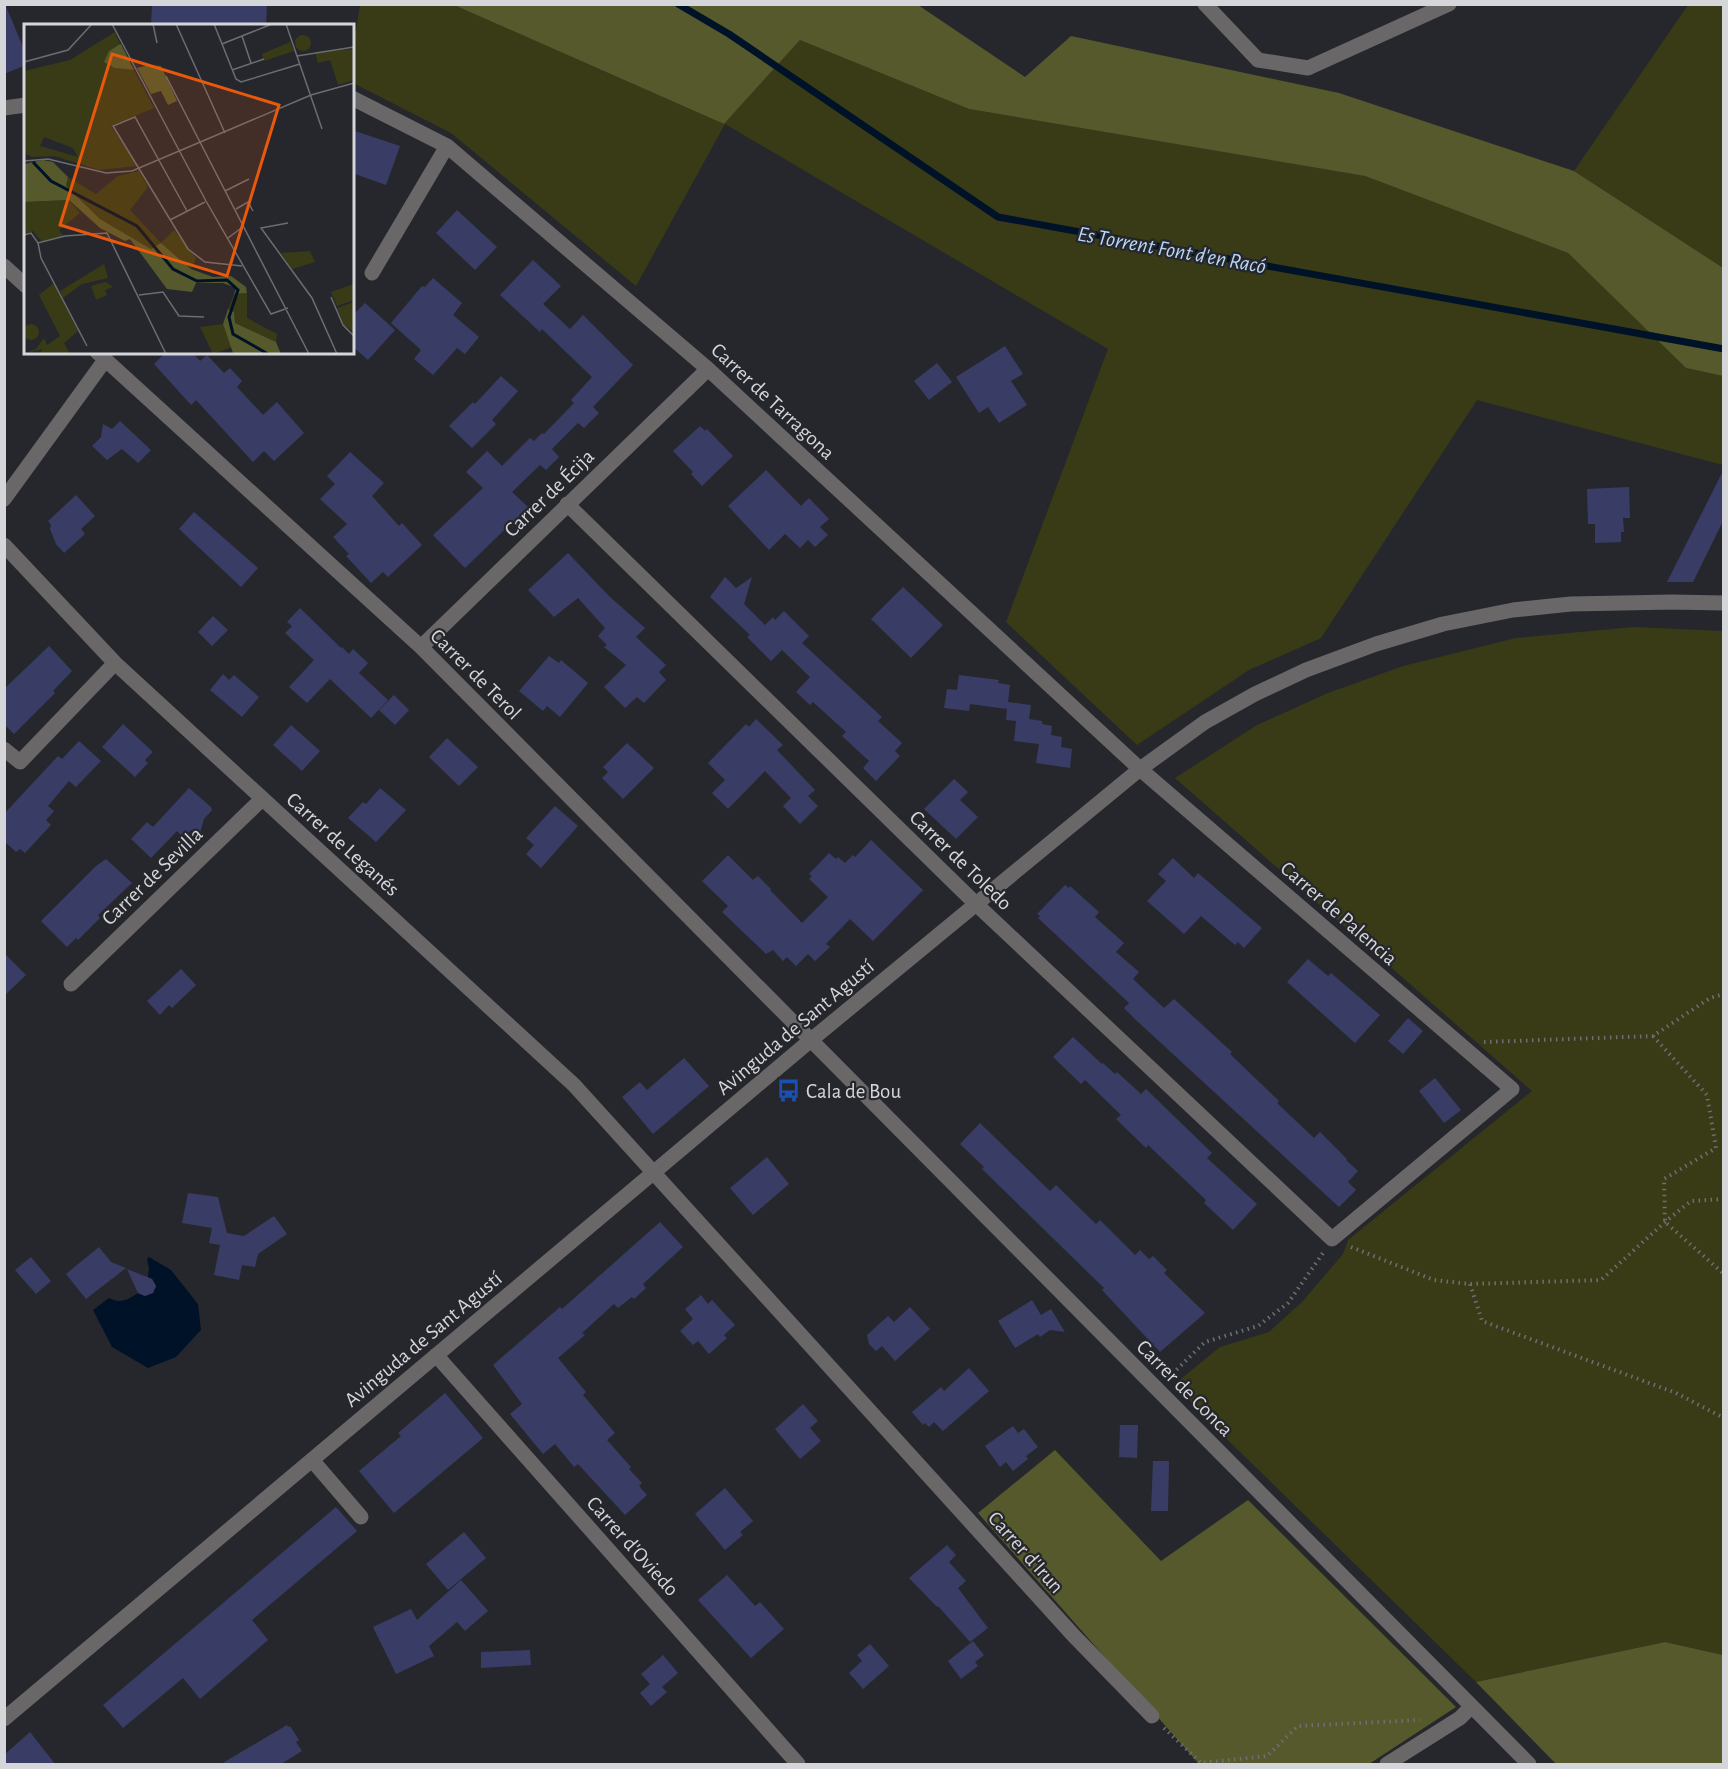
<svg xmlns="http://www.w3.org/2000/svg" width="1728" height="1769" viewBox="0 0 1728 1769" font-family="'Alegreya Sans',sans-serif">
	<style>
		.green { fill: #383b16 }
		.forest { fill: #55592b }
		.water { fill: #001228 }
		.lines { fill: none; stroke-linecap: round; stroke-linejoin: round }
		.stream { stroke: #001228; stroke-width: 7 }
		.building { fill: #393d65 }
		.path { stroke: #6e6f74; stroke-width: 4; stroke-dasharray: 1.5 4.5; stroke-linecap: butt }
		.minor { stroke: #6a6768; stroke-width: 15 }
		.labels { text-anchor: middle; stroke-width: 4.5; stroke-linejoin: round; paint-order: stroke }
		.street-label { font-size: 21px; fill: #d5d6d9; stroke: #26272c }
		.poi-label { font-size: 21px; fill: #d5d6d9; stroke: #26272c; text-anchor: start }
		.water-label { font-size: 22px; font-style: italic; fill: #b7d8f9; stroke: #26272c }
		.inset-river { fill: none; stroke: #001228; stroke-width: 3 }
		.inset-road { fill: none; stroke: #6c6d71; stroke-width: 1.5 }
		.view { fill: #e8590c; fill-opacity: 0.15; stroke: #e8590c; stroke-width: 3 }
		.inset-edge { fill: none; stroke: #d5d6d9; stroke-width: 3 }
	</style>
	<rect width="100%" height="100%" fill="#26272c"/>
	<path class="green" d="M 360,5 L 454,5 L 724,124 L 800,40 L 969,109 L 1365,176 L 1568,253 L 1686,368 L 1723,376 L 1723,465 L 1477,400 L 1321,638 L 1249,670 L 1137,745 L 1006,622 L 1108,349 L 725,124 L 636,286 L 451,133 L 353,83 L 353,49 Z
		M 1688,5 L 1723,5 L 1722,269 L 1574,171 Z
		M 1634,627 L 1723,631 L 1723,1655 L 1665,1642 L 1476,1682 L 1197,1410 L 1177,1382 L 1220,1347 L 1269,1332 L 1302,1302 L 1343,1254 L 1348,1240 L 1532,1091 L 1175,778 L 1257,725 L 1328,693 L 1403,666 L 1516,638 Z"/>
	<path class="forest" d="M 454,5 L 918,5 L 1025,77 L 1071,36 L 1339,93 L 1574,171 L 1723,268 L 1723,376 L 1686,368 L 1568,253 L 1365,176 L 969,109 L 800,40 L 724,124 Z
		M 1055,1450 L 1161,1561 L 1248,1500 L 1456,1707 L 1369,1764 L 1199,1764 L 978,1513 Z
		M 1665,1642 L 1723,1655 L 1723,1764 L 1556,1764 L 1476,1682 Z"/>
	<path class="water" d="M 149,1257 L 171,1270 L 198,1304 L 201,1330 L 176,1357 L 148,1368 L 112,1347 L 93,1310 L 109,1298 C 121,1304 127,1300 138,1293 L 145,1296 L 153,1293 L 156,1286 L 152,1279 L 148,1277 L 149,1268 L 147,1259 Z"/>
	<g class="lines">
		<path class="stream" d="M 678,4 L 729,34 L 998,217 L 1724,349"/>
	</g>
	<path class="building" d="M 5,4 L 26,54 L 26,65 L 4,74 Z
		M 152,4 L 267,4 L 266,26 L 219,24 L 219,26 L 151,26 Z
		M 352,130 L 400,146 L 386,185 L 352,173 Z
		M 457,210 L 497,247 L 475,270 L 436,233 Z
		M 533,260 L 561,286 L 543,304 L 570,329 L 583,315 L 633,365 L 593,407 L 599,413 L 584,428 L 578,423 L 552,449 L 559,457 L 546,470 L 540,465 L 512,492 L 528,507 L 465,568 L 433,535 L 483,488 L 466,472 L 487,451 L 502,466 L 530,438 L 534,441 L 542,433 L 544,434 L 574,403 L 571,400 L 592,377 L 542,329 L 540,332 L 500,295 Z
		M 433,278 L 462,303 L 453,315 L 479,337 L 465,354 L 457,348 L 433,375 L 414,359 L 421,350 L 391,323 L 422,286 L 425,287 Z
		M 365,303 L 395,330 L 368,360 L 352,346 L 352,316 Z
		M 1005,346 L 1023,374 L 1011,381 L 1027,405 L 999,423 L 988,407 L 979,413 L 956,377 Z
		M 166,352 L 192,352 L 200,361 L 207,355 L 224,373 L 230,368 L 242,381 L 237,387 L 263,415 L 277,402 L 304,433 L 274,461 L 264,451 L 253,462 L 196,400 L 191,405 L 154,364 Z
		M 937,363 L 952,382 L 929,400 L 914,381 Z
		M 501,376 L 518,391 L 492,420 L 496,424 L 472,448 L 449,426 L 473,402 L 475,404 Z
		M 120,421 L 151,450 L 138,463 L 122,449 L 107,460 L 92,446 L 101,437 L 103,424 L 112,429 Z
		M 700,426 L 705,431 L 707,429 L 733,456 L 702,486 L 691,474 L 693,472 L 673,451 Z
		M 350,452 L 384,483 L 372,496 L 399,526 L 402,523 L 422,545 L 388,577 L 383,572 L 371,583 L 346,556 L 349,554 L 333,537 L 347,524 L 320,499 L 335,484 L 327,476 Z
		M 1724,469 L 1724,519 L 1693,582 L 1667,582 Z
		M 766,470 L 801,506 L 809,498 L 829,519 L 820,527 L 828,535 L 815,547 L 808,540 L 800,548 L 785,534 L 769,550 L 728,506 Z
		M 1629,487 L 1630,518 L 1623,518 L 1624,532 L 1621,532 L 1621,542 L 1595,543 L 1595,524 L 1588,524 L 1587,489 Z
		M 76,495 L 95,516 L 81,529 L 85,534 L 64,553 L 56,544 L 50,529 L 51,525 L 48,521 Z
		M 194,512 L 258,568 L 241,587 L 179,529 Z
		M 568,553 L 609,596 L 645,628 L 636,637 L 666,665 L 659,672 L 666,680 L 644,703 L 637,697 L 625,708 L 604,687 L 626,665 L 604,647 L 607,645 L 598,636 L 605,628 L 578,598 L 554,617 L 528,590 Z
		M 725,577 L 736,588 L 752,577 L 744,604 L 765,625 L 773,617 L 775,620 L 784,611 L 809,636 L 802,643 L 882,717 L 878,721 L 902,743 L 895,751 L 900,756 L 876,781 L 863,768 L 869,761 L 842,736 L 846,732 L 813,702 L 810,705 L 796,692 L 810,677 L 782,650 L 771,661 L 747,637 L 750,635 L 710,597 Z
		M 903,587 L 943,625 L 911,658 L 871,619 Z
		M 300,608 L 341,648 L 342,647 L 349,654 L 353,649 L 368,663 L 359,673 L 388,700 L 371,718 L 330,679 L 307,703 L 289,687 L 314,660 L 285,633 L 292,626 L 287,622 Z
		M 213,616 L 228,630 L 212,646 L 198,632 Z
		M 49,646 L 72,671 L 53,691 L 55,693 L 14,734 L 4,724 L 4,689 Z
		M 549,656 L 559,663 L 561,660 L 588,683 L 560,717 L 547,706 L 543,711 L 519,691 Z
		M 223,674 L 229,680 L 234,675 L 259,697 L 242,717 L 210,690 Z
		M 959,675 L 999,680 L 998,683 L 1010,685 L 1008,702 L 1031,705 L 1029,719 L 1042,721 L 1042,724 L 1052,726 L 1051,735 L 1062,737 L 1061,747 L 1072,749 L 1070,768 L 1036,763 L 1039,744 L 1014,741 L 1016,721 L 1006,720 L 1007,709 L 970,704 L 969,711 L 944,708 L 947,689 L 957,690 Z
		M 394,695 L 409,710 L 395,725 L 379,710 Z
		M 756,719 L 783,745 L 777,750 L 815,790 L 808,796 L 818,806 L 800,824 L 783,806 L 791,798 L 765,771 L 728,809 L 712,793 L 725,780 L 708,763 L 746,724 L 749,727 Z
		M 123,724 L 153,752 L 145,760 L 148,763 L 135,777 L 102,747 Z
		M 291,725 L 320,751 L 302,771 L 273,745 Z
		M 447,738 L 478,767 L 459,786 L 429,757 Z
		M 79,741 L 101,761 L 76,787 L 69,781 L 48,806 L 54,811 L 46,820 L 51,825 L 25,853 L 20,849 L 16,852 L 4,841 L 4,814 L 58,756 L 62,759 Z
		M 627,743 L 654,768 L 623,799 L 602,778 L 608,772 L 603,767 Z
		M 954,779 L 968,792 L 960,800 L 978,817 L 956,839 L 924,809 Z
		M 189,788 L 211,807 L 212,810 L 204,819 L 200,833 L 191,830 L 184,838 L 177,831 L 151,858 L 131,839 L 147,822 L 153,827 Z
		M 380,788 L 406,810 L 376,842 L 348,818 L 363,802 L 366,804 Z
		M 555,806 L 578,826 L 541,868 L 526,854 L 534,845 L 526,838 Z
		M 871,840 L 923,890 L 873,941 L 850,919 L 826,944 L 830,947 L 815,961 L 808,954 L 796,966 L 787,957 L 783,961 L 773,950 L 766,954 L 722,912 L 728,906 L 702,881 L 728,855 L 753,880 L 758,876 L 771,889 L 770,890 L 802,923 L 828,897 L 809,879 L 812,876 L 809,874 L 829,853 L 836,859 L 838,857 L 845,863 L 853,855 L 855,857 Z
		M 1173,858 L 1194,878 L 1198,873 L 1262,928 L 1244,948 L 1238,942 L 1235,945 L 1201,916 L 1184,934 L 1147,901 L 1166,881 L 1158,874 Z
		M 106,859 L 132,883 L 98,915 L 100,918 L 78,940 L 76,938 L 67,947 L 41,921 L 96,866 Z
		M 1065,885 L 1069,888 L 1070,886 L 1099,912 L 1095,917 L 1124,943 L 1116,952 L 1139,972 L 1133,979 L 1164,1008 L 1174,999 L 1232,1052 L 1230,1054 L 1279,1101 L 1277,1103 L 1314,1138 L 1320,1132 L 1347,1159 L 1346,1160 L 1358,1171 L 1348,1182 L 1356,1190 L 1339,1207 L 1137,1021 L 1124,1008 L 1129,1003 L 1038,918 L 1040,916 L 1037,914 Z
		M 4,953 L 26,975 L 4,996 Z
		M 1308,959 L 1328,976 L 1331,973 L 1380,1015 L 1355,1043 L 1287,982 Z
		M 181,969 L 196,985 L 172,1008 L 169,1005 L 160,1015 L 147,1001 Z
		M 1408,1018 L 1423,1031 L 1403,1054 L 1388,1041 Z
		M 1073,1037 L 1102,1064 L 1103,1063 L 1115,1074 L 1117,1072 L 1141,1094 L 1146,1089 L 1212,1153 L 1207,1158 L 1257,1204 L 1233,1230 L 1204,1203 L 1206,1200 L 1148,1145 L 1146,1148 L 1116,1119 L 1121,1115 L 1085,1080 L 1081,1084 L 1053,1057 Z
		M 684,1058 L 709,1086 L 653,1134 L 622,1097 L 640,1082 L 647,1090 Z
		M 1435,1078 L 1461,1110 L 1444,1123 L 1419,1091 Z
		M 980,1123 L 1050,1191 L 1056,1185 L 1096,1224 L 1100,1220 L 1135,1255 L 1140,1250 L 1149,1259 L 1153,1256 L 1167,1270 L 1164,1273 L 1205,1313 L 1160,1352 L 1102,1290 L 1104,1288 L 982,1169 L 984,1167 L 960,1144 Z
		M 767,1157 L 789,1184 L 753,1215 L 730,1188 Z
		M 188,1193 L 218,1197 L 227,1233 L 244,1236 L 274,1216 L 287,1234 L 258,1254 L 255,1267 L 242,1265 L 239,1280 L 214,1275 L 220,1245 L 209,1243 L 212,1228 L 182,1223 Z
		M 660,1222 L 683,1247 L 643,1284 L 646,1288 L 634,1299 L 632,1297 L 618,1308 L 614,1304 L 582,1333 L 585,1335 L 558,1358 L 586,1392 L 583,1395 L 615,1433 L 607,1440 L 631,1467 L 629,1469 L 642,1483 L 639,1486 L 647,1495 L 625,1515 L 578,1464 L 574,1467 L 555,1444 L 543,1454 L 510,1414 L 522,1404 L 493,1365 L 560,1307 L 562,1309 Z
		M 99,1247 L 111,1262 L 126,1268 L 86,1299 L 66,1274 Z
		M 31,1257 L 51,1281 L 36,1294 L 15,1270 Z
		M 127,1269 L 152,1279 L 156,1286 L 153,1293 L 145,1296 L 138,1293 Z
		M 701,1295 L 708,1304 L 712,1300 L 735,1325 L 724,1335 L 727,1338 L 709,1354 L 698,1341 L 693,1345 L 680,1331 L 693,1319 L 685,1309 Z
		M 1032,1300 L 1041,1315 L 1051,1309 L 1065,1332 L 1050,1330 L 1040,1337 L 1038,1334 L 1015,1348 L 998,1321 Z
		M 910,1307 L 930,1329 L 895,1361 L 882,1346 L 876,1351 L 869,1344 L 867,1335 L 888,1316 L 894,1322 Z
		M 969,1368 L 989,1391 L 943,1431 L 934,1422 L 929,1427 L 925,1423 L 923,1425 L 912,1412 L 941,1387 L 944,1391 Z
		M 445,1393 L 483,1438 L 394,1513 L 359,1471 L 401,1436 L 398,1433 Z
		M 803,1404 L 818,1421 L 810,1428 L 821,1441 L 800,1459 L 775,1429 Z
		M 1120,1425 L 1138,1425 L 1137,1458 L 1119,1457 Z
		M 1013,1426 L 1018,1433 L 1024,1429 L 1038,1447 L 1026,1456 L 1028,1459 L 1013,1471 L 1006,1462 L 1000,1467 L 985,1446 Z
		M 1153,1461 L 1169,1461 L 1168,1511 L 1151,1511 Z
		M 725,1488 L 753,1521 L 740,1532 L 743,1535 L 725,1550 L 695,1514 Z
		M 336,1507 L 357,1531 L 252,1620 L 268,1640 L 200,1699 L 183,1678 L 123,1728 L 103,1705 Z
		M 464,1532 L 486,1558 L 448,1590 L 426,1564 Z
		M 947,1545 L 956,1555 L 949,1562 L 966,1581 L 958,1588 L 988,1628 L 970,1642 L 938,1606 L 937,1607 L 909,1578 Z
		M 727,1575 L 755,1606 L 760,1602 L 784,1629 L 751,1658 L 698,1600 Z
		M 461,1580 L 488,1611 L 465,1631 L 457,1622 L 429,1646 L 434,1656 L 396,1674 L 373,1627 L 411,1609 L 417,1620 Z
		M 973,1641 L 984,1655 L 975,1662 L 978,1666 L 961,1679 L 948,1661 Z
		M 870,1644 L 889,1666 L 863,1689 L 849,1673 L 862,1661 L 857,1655 Z
		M 530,1650 L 531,1665 L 481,1668 L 481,1652 Z
		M 663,1655 L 678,1673 L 662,1687 L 667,1692 L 651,1706 L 640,1693 L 650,1684 L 641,1674 Z
		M 287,1725 L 288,1727 L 290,1726 L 299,1740 L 296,1742 L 302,1751 L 281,1764 L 221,1764 Z
		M 30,1732 L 55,1764 L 4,1764 L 4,1755 Z"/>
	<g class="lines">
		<path class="path" d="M 1653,1036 L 1707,1095 L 1716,1148 L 1664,1179 L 1665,1222 L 1724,1274
			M 1484,1042 L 1653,1036 L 1710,998 L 1724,994
			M 1351,1247 L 1434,1280 L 1470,1284 L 1601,1280 L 1665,1222 L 1691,1201 L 1724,1199
			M 1470,1284 L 1482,1321 L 1676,1393 L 1724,1418
			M 1168,1378 L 1205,1342 L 1258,1326 L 1288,1303 L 1323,1253
			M 1164,1728 L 1201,1763 L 1267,1756 L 1298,1726 L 1420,1720"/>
		<path class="minor" d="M 1205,4 L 1258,60 L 1308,68 L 1449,4
			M 352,98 L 447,146 L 708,369 L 1140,769 L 1512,1089 L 1332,1239 L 976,904 L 567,504
			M 4,108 L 26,105
			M 4,266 L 26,286
			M 372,273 L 447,146
			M 97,352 L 421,647 L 1529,1764
			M 4,499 L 105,360
			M 4,545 L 115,663 L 574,1085 L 1074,1636 L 1152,1716
			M 421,647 L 708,369
			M 4,749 L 20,762 L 115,663
			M 71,984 L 262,799
			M 436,1355 L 798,1764
			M 312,1460 L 361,1517
			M 4,1719 L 811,1040 L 1140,769 L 1205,722 L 1255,694 L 1306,670 L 1376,644 L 1443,624 L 1513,610 L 1571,604 L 1672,602 L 1724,603
			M 1387,1764 L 1460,1718 L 1471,1707"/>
	</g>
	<defs>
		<symbol id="bus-bare" viewBox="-9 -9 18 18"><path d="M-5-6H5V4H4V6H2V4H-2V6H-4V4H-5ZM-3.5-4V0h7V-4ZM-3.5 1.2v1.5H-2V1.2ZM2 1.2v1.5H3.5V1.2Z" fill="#1a4fb4" stroke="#26272c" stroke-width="2.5" paint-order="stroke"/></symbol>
	</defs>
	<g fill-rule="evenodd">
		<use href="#bus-bare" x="772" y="1074" width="33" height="33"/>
	</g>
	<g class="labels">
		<g class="street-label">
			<text transform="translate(773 401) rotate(43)" y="7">Carrer de Tarragona</text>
			<text transform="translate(549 493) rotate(-44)" y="7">Carrer de Écija</text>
			<text transform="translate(476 674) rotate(45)" y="7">Carrer de Terol</text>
			<text transform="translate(343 844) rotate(42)" y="7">Carrer de Leganés</text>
			<text transform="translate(961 860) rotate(44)" y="7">Carrer de Toledo</text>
			<text transform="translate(152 876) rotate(-44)" y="7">Carrer de Sevilla</text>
			<text transform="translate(1339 913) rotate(41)" y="7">Carrer de Palencia</text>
			<text transform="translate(795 1027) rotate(-40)" y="7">Avinguda de Sant Agustí</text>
			<text transform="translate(423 1339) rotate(-40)" y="7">Avinguda de Sant Agustí</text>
			<text transform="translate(1185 1388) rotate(45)" y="7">Carrer de Conca</text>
			<text transform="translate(633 1546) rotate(48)" y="7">Carrer d'Oviedo</text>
			<text transform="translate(1026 1552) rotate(48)" y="7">Carrer d'Irun</text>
		</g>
		<g class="poi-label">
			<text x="806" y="1098">Cala de Bou</text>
		</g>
		<g class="water-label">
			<text transform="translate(1172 249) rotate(10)" y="8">Es Torrent Font d'en Racó</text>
		</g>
	</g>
	<g transform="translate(24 24)">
		<rect width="330" height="330" fill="#26272c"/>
		<path d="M 91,8 L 96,20 L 85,27 L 91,44 L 110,46 L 130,84 L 87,102 L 113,142 L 75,146 L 30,132 L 8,133 L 0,129 L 0,47 L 46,36 ZM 20,113 L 49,124 L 54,133 L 16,122 ZM271 19a8 8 0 1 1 16 0a8 8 0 1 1-16 0ZM 266,18 L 270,27 L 240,37 L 238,30 ZM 330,25 L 330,56 L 314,61 L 306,36 L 294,39 L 291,28 ZM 115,147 L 124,163 L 106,186 L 137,219 L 150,206 L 172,234 L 167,245 L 137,219 L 127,225 L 76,195 L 41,162 L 44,153 L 72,170 L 94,152 ZM 45,176 L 56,189 L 35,206 L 39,212 L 18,218 L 9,207 L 0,210 L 0,178 ZM 286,227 L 291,238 L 268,245 L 257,229 ZM 80,240 L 84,254 L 58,260 L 39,274 L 36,267 ZM 82,258 L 89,263 L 81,266 L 83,271 L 72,276 L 67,262 ZM 30,259 L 54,307 L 40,319 L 46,330 L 16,330 L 18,325 L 0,330 L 12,325 L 20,314 L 23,321 L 36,312 L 15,271 ZM 330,260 L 330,276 L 313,282 L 307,268 ZM 223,269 L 223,294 L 253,310 L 252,318 L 211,299 L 210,288 L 204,285 L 210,270 ZM 330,278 L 330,308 L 320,301 L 313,284 ZM 199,300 L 208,323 L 189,330 L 176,303 ZM-1 308a8 8 0 1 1 16 0a8 8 0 1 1-16 0Z" fill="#383b16" fill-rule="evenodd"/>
		<path d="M 96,20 L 97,20 L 110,46 L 91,44 L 80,38 L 85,27 ZM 124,41 L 137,42 L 153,77 L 144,81 L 137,67 L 127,70 L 113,44 ZM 19,136 L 29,138 L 44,153 L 42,162 L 76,195 L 127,225 L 137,219 L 167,245 L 189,253 L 207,252 L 222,263 L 223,269 L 210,270 L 212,264 L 199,259 L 172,259 L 168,268 L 143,265 L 106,215 L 101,217 L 76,204 L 45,176 L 0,178 L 0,140 ZM 204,285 L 210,288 L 211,299 L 252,318 L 257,330 L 209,329 L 199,300 Z" fill="#55592b"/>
		<path class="inset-river" d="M 9,138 L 27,157 L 113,202 L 149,245 L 173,257 L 203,256 L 214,266 L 205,293 L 209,310 L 244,330"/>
		<path class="inset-road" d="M 88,0 L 182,177 L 247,290 L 264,284M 129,0 L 133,19M 152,0 L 201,109M 190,0 L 198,20M 248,0 L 198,20 L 212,55 L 217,58 L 276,40M 262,0 L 298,105M 218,12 L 227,39M 273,32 L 330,23M 0,38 L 44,26 L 68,0M 208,46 L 240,35M 142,52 L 285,330M 0,137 L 24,135 L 82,149 L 108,147 L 287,71 L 330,59M 201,167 L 225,155M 212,185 L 224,178 L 229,187M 163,187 L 111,93 L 89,102 L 164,225 L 181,238 L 218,242M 146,196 L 181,178M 264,199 L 237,204 L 288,274 L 313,330M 0,211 L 7,209 L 14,219 L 41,212 L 83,209 L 142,330M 204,214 L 220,202M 14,219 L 17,234 L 63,322M 115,271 L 139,268 L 155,292 L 180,293M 307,273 L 319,301 L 330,312"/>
		<path class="view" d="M 88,30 L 255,81 L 203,252 L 36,201 Z"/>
		<rect width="330" height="330" class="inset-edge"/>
	</g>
	<rect width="1728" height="1769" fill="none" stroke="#d5d6d9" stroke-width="12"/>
</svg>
